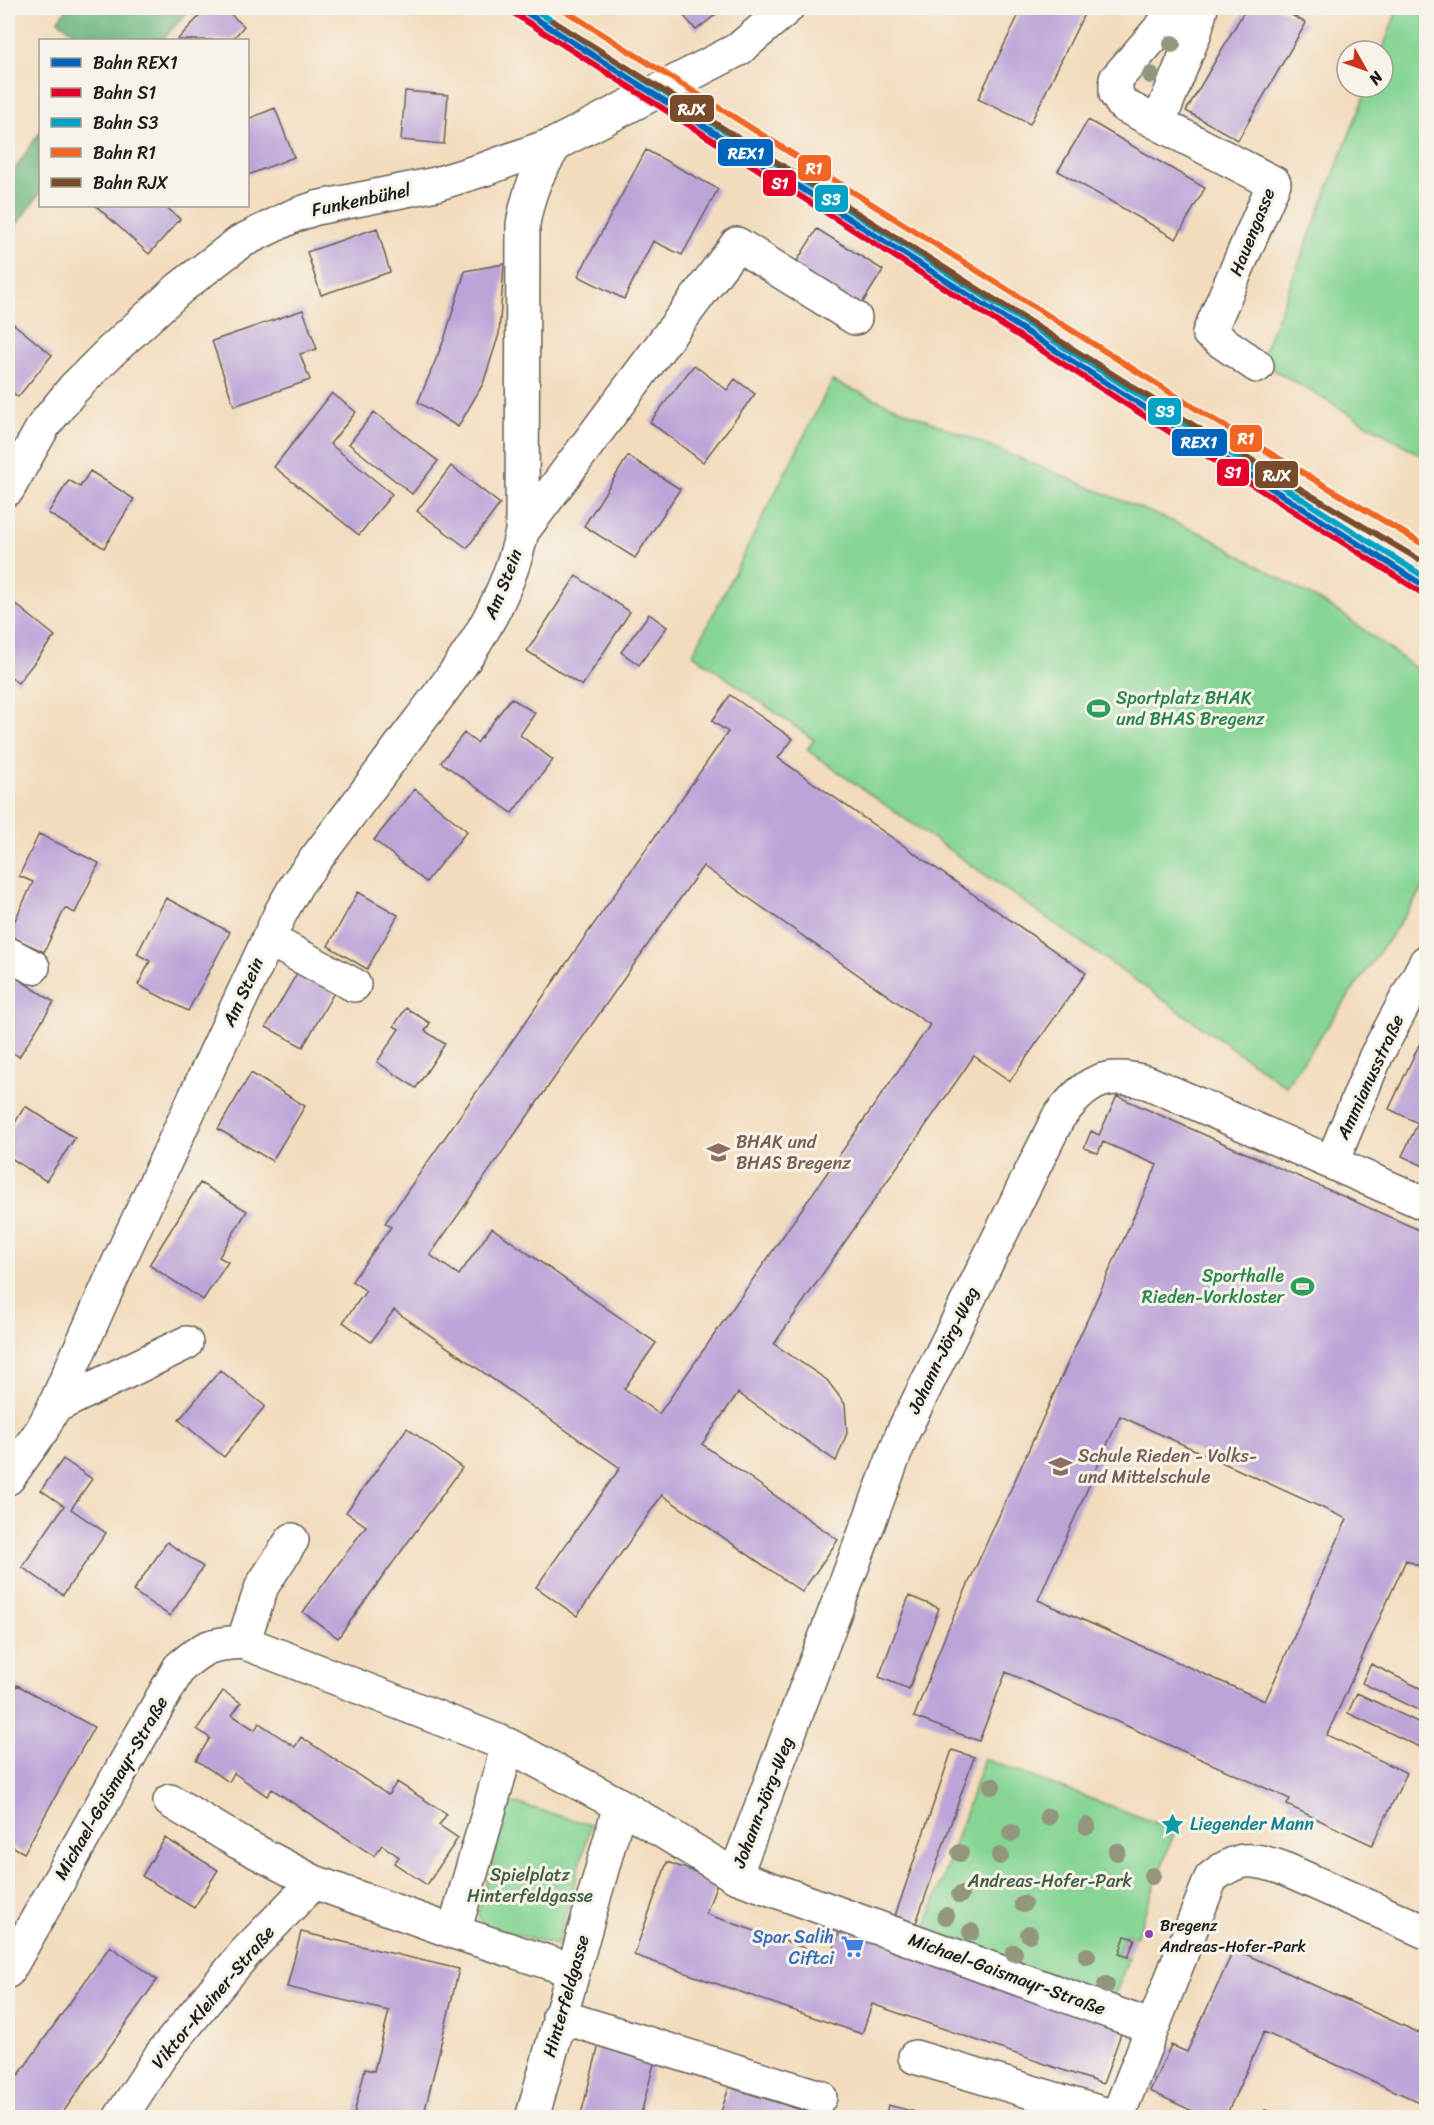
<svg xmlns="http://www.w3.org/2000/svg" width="1434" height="2125" viewBox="0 0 1434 2125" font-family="Sriracha,sans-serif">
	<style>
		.green { fill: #86d594; stroke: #517858; stroke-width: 1.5 }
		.forest { fill: #6cb67e; stroke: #44694d; stroke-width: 1.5 }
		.building { fill: #bca4d8; fill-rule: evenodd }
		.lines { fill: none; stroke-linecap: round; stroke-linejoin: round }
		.minor-casing { stroke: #675f54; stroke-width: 36 }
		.minor { stroke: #fff; stroke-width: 33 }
		.rail-1-casing { stroke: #f7f3e8; stroke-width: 10 }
		.rail-2-casing { stroke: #f7f3e8; stroke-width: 10 }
		.rail-3-casing { stroke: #f7f3e8; stroke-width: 10 }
		.rail-4-casing { stroke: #f7f3e8; stroke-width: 10 }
		.rail-5-casing { stroke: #f7f3e8; stroke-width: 10 }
		.rail-1 { stroke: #0065bd; stroke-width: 6 }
		.rail-2 { stroke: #e4002b; stroke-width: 6 }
		.rail-3 { stroke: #01a2c5; stroke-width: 6 }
		.rail-4 { stroke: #f26522; stroke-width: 6 }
		.rail-5 { stroke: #7a4b2a; stroke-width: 6 }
		.tree { fill: #91967c }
		.bus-dot { fill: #8e44ad; stroke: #f7f3e8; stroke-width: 2 }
		.labels { text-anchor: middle; stroke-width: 6; stroke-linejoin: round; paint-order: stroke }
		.bus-label { font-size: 16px; fill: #1c1c1c; stroke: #f7f3e8; text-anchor: start }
		.street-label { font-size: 18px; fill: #1c1c1c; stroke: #f7f3e8 }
		.leisure-label { font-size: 18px; fill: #27864d; stroke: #f7f3e8; text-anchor: start }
		.education-label { font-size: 18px; fill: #785e54; stroke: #f7f3e8; text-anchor: start }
		.culture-label { font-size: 18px; fill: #0d838f; stroke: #f7f3e8; text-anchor: start }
		.park-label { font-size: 18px; fill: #415d46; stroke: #f7f3e8 }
		.shop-label { font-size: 18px; fill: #366cbe; stroke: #f7f3e8; text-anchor: end }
		.line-badge { stroke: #f7f3e8; stroke-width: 2 }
		.badge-label { font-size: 16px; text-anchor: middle; font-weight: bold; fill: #fff }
	</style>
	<rect width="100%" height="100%" fill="#f7f3e8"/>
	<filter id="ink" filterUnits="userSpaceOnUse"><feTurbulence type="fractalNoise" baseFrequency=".0167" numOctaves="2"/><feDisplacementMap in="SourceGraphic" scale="12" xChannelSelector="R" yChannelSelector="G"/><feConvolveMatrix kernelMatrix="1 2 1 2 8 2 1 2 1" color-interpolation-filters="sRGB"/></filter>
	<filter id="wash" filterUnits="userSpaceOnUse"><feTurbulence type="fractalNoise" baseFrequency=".008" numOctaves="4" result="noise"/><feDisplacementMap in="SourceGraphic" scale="24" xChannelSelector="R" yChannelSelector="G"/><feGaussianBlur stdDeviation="1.35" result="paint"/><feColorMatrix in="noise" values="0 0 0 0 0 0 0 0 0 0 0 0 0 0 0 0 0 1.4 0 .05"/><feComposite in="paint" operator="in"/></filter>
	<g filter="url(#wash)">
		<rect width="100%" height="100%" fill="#f3dcbd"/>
		<path class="green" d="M 1398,8 L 1426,8 L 1426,458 L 1260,362 L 1368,87 L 1383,87 L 1382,51 Z
			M 832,381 L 1203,534 L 1342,614 L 1426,676 L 1426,885 L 1286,1086 L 807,750 L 814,740 L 693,654 Z
			M 984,1759 L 1175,1830 L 1136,1937 L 1125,1934 L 1117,1955 L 1128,1959 L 1113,2001 L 924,1932 Z
			M 515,1803 L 591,1825 L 557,1945 L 487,1927 L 479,1919 L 478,1912 L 507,1812 L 510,1806 Z"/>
		<path class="forest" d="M 68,8 L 191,8 L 162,40 L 83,40 L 58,20 Z
			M 40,132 L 40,193 L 8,236 L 8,179 Z"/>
		<g id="blocks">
			<path class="building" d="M 207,8 L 223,8 L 244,26 L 232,40 L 177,40 Z
				M 677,8 L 724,8 L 696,30 Z
				M 1022,8 L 1087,8 L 1030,124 L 978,99 Z
				M 1246,8 L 1279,8 L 1306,23 L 1238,140 L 1186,111 Z
				M 405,91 L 448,95 L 444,144 L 401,140 Z
				M 275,108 L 294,157 L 248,175 L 248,119 Z
				M 1088,120 L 1205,188 L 1176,239 L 1058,171 Z
				M 646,150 L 718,189 L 682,255 L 653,241 L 624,299 L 578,276 Z
				M 96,206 L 165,206 L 180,219 L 149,254 Z
				M 377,228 L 390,272 L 321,295 L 307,252 Z
				M 817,229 L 883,270 L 858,310 L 792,269 Z
				M 504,264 L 499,334 L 483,384 L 458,427 L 418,402 L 444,340 L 465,271 Z
				M 303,310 L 317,349 L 300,354 L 310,380 L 234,406 L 212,341 Z
				M 10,321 L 52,355 L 18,397 L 8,388 L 8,325 Z
				M 694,365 L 727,390 L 735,379 L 755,394 L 703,462 L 650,422 Z
				M 332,393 L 356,412 L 330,444 L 392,494 L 359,535 L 274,467 Z
				M 374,412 L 438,461 L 412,494 L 349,444 Z
				M 628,456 L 680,489 L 635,558 L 584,526 Z
				M 451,466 L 500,504 L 467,548 L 417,511 Z
				M 90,471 L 134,499 L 104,548 L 48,513 L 69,480 L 80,487 Z
				M 576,576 L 630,612 L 582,686 L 527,651 Z
				M 8,598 L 55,636 L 18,683 L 8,675 Z
				M 649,614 L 667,627 L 639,665 L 621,652 Z
				M 730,695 L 793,739 L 778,758 L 1086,973 L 1010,1081 L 974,1056 L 774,1344 L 827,1380 L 845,1404 L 847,1433 L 836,1461 L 738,1393 L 702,1444 L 838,1540 L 802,1592 L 662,1495 L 577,1616 L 536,1587 L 620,1468 L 394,1310 L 371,1342 L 343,1322 L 366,1291 L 352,1281 L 391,1227 L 385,1223 L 728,732 L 712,721 ZM 703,866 L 930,1025 L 659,1414 L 624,1389 L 656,1343 L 492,1228 L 459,1275 L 430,1255 Z
				M 511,698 L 535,713 L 520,735 L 553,760 L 512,813 L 441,762 L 464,733 L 477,743 Z
				M 415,789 L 467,831 L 426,882 L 374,840 Z
				M 39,834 L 99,863 L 75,913 L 65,908 L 44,952 L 8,935 L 33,882 L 19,876 Z
				M 358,892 L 398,915 L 367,969 L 328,946 Z
				M 166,898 L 230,932 L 188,1011 L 138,985 L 150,961 L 137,954 Z
				M 300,968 L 336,989 L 303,1047 L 266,1027 Z
				M 8,972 L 54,1002 L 19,1057 L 8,1049 Z
				M 406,1008 L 430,1023 L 425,1031 L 445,1044 L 416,1088 L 377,1062 L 399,1029 L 394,1026 Z
				M 1426,1030 L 1426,1167 L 1402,1156 L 1418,1123 L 1389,1109 Z
				M 251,1073 L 305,1106 L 272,1161 L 218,1129 Z
				M 1117,1096 L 1426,1233 L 1426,1569 L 1406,1560 L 1327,1735 L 1407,1773 L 1372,1845 L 1287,1805 L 1290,1799 L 1006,1672 L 979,1741 L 914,1717 L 947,1631 L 1157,1165 L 1103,1142 L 1098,1153 L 1084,1148 L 1091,1131 L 1099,1135 ZM 1120,1416 L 1347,1519 L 1265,1701 L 1038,1600 Z
				M 25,1106 L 75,1138 L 46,1181 L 8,1156 L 8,1134 Z
				M 200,1183 L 247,1211 L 219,1257 L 228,1262 L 203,1300 L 149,1265 Z
				M 220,1370 L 265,1406 L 224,1457 L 179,1420 Z
				M 407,1428 L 462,1468 L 338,1638 L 303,1612 L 366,1526 L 346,1512 Z
				M 63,1459 L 92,1479 L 71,1509 L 106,1533 L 63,1595 L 22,1567 L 64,1506 L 41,1490 Z
				M 167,1542 L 203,1567 L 170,1616 L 133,1591 Z
				M 909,1596 L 939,1608 L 909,1689 L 879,1677 Z
				M 1371,1664 L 1426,1691 L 1426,1714 L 1362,1683 Z
				M 17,1685 L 94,1727 L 24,1853 L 8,1844 L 8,1703 Z
				M 223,1691 L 241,1703 L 232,1715 L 255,1730 L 259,1723 L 295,1747 L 301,1737 L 388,1795 L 397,1782 L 447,1814 L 439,1825 L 458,1838 L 427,1885 L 394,1863 L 399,1857 L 382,1845 L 374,1856 L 272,1789 L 267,1796 L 234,1773 L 229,1782 L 196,1760 L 210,1738 L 197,1729 Z
				M 1357,1693 L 1426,1726 L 1426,1750 L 1348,1713 Z
				M 952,1750 L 974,1757 L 916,1923 L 895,1916 Z
				M 165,1838 L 218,1870 L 194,1908 L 142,1876 Z
				M 667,1862 L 718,1880 L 706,1914 L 831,1957 L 841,1927 L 1124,2025 L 1103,2084 L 872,2004 L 862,2034 L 634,1955 Z
				M 301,1932 L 459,1969 L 423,2118 L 353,2118 L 365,2069 L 374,2071 L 389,2011 L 287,1987 Z
				M 1125,1936 L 1135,1939 L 1128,1957 L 1119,1954 Z
				M 110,1946 L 157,1980 L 59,2118 L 8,2118 L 8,2090 Z
				M 1234,1949 L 1426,2036 L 1426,2094 L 1423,2092 L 1419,2102 L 1264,2032 L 1225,2118 L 1207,2118 L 1150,2091 L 1171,2045 L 1187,2052 Z
				M 600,2041 L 656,2056 L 640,2118 L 580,2118 Z
				M 729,2087 L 823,2117 L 823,2118 L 719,2118 Z
				M 888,2105 L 935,2117 L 935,2118 L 885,2118 Z
				M 1265,2110 L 1283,2117 L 1283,2118 L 1262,2118 Z"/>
		</g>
	</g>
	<g filter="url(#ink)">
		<use href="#blocks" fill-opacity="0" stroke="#675f54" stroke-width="1.5"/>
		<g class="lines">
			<defs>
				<path id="minor" d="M 1180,8 L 1171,16 L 1116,79 L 1116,94 L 1123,105 L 1274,183 L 1209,333 L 1257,366
					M 1159,122 L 1195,32 L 1201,8
					M 8,489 L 44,425 L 73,389 L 110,352 L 180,288 L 240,242 L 293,216 L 316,208 L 436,184 L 485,169 L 557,143 L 739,49 L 787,8
					M 522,532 L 737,244 L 855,318
					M 268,939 L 354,985
					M 8,954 L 33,967
					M 1332,1162 L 1376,1056 L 1426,962
					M 54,1407 L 186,1343
					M 8,1478 L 42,1430 L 54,1407 L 126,1246 L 281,912 L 297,884 C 334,835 371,786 407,737 C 458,670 503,616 522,532 L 523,224 C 529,189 538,171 557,143
					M 243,1642 L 262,1586 L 292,1540
					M 170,1801 L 240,1843 L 314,1882 L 454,1932 L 572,1970
					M 735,1876 L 903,1432 L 1058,1118 C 1085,1082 1105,1070 1149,1083 L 1426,1204
					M 454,1932 L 508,1745
					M 8,1971 L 179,1668 C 204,1646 210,1644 243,1642 L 508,1745 L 620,1805 L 735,1876 L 1152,2027
					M 559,2016 L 820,2097
					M 915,2057 L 1118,2118
					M 120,2118 L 161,2055 L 245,1953 L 314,1882
					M 532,2118 L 620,1805
					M 1117,2118 L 1211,1878 C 1237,1857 1251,1857 1282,1868 L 1426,1932"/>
			</defs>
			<use href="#minor" class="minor-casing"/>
			<use href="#minor" class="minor"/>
			<defs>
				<path id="rail-1" d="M 519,8 L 1426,587"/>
				<path id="rail-2" d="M 515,14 L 1422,593"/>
				<path id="rail-3" d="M 532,8 L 1426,578"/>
				<path id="rail-4" d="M 561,8 L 1206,415 L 1426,546"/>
				<path id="rail-5" d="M 553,21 L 1198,428 L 1418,559"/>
			</defs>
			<use href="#rail-1" class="rail-1-casing"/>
			<use href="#rail-2" class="rail-2-casing"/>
			<use href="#rail-3" class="rail-3-casing"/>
			<use href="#rail-4" class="rail-4-casing"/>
			<use href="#rail-5" class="rail-5-casing"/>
			<use href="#rail-1" class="rail-1"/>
			<use href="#rail-2" class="rail-2"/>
			<use href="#rail-3" class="rail-3"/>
			<use href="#rail-4" class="rail-4"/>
			<use href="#rail-5" class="rail-5"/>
		</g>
		<g class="tree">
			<circle cx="1172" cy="44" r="9"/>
			<circle cx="1151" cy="75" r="9"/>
			<circle cx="992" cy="1786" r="9"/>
			<circle cx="1048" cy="1817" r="9"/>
			<circle cx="1087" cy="1826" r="9"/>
			<circle cx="1011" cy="1833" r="9"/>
			<circle cx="1117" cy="1852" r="9"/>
			<circle cx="960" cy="1853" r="9"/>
			<circle cx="1000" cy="1856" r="9"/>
			<circle cx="1152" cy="1876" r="9"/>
			<circle cx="960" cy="1895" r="9"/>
			<circle cx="1023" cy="1904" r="9"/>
			<circle cx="946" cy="1916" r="9"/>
			<circle cx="971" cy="1932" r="9"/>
			<circle cx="1029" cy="1934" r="9"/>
			<circle cx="1014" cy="1953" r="9"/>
			<circle cx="1087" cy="1956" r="9"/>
			<circle cx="1106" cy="1985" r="9"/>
		</g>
	</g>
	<defs>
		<symbol id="stadium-bare" viewBox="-9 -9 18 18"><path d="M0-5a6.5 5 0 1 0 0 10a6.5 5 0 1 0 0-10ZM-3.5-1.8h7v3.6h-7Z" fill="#2e9e5b" stroke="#f7f3e8" stroke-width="2.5" paint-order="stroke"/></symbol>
		<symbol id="school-bare" viewBox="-9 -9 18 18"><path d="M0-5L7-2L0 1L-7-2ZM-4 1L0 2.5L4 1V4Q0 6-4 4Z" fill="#8d6e63" stroke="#f7f3e8" stroke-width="2.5" paint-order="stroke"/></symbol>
		<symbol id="sight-bare" viewBox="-9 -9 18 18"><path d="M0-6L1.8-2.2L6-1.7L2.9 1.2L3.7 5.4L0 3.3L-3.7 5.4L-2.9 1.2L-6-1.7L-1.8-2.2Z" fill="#0f9aa8" stroke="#f7f3e8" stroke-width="2.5" paint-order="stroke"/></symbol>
		<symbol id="supermarket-bare" viewBox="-9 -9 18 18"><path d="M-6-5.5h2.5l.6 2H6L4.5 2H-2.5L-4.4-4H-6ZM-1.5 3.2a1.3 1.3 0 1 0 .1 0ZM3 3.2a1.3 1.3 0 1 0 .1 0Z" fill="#3f7fe0" stroke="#f7f3e8" stroke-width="2.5" paint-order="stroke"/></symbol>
	</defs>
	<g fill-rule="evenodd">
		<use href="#stadium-bare" x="1082" y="692" width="33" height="33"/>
		<use href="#school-bare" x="702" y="1136" width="33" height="33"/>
		<use href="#stadium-bare" x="1286" y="1270" width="33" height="33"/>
		<use href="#school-bare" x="1044" y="1450" width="33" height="33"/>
		<use href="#sight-bare" x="1156" y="1808" width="33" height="33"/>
		<use href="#supermarket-bare" x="836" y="1930" width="33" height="33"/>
	</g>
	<circle class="bus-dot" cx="1149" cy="1934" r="5"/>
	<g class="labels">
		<g class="bus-label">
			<text x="1160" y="1931">Bregenz<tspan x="1160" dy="21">Andreas-Hofer-Park</tspan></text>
		</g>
		<g class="street-label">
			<text transform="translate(361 200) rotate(-12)" y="6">Funkenbühel</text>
			<text transform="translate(1252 232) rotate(-68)" y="6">Hauengasse</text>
			<text transform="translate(503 584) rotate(-68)" y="6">Am Stein</text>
			<text transform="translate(243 992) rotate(-65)" y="6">Am Stein</text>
			<text transform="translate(1370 1077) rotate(-65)" y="6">Ammianusstraße</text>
			<text transform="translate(943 1350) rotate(-64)" y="6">Johann-Jörg-Weg</text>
			<text transform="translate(111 1788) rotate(-60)" y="6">Michael-Gaismayr-Straße</text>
			<text transform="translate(763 1802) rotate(-69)" y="6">Johann-Jörg-Weg</text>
			<text transform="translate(1007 1974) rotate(20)" y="6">Michael-Gaismayr-Straße</text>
			<text transform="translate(566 1996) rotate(-74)" y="6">Hinterfeldgasse</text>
			<text transform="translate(213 1997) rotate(-50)" y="6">Viktor-Kleiner-Straße</text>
		</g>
		<g class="leisure-label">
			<text x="1116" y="704">Sportplatz BHAK<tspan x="1116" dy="21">und BHAS Bregenz</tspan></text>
			<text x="1284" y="1282" text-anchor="end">Sporthalle<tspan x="1284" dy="21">Rieden-Vorkloster</tspan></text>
		</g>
		<g class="education-label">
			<text x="736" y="1148">BHAK und<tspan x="736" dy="21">BHAS Bregenz</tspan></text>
			<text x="1078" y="1462">Schule Rieden - Volks-<tspan x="1078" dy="21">und Mittelschule</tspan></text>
		</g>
		<g class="culture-label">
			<text x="1190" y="1830">Liegender Mann</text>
		</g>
		<g class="park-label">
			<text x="530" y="1881">Spielplatz<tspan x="530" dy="21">Hinterfeldgasse</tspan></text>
			<text x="1050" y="1887">Andreas-Hofer-Park</text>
		</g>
		<g class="shop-label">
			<text x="834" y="1943">Spar Salih<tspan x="834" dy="21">Ciftci</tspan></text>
		</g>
	</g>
	<g class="line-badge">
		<rect x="669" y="94" width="46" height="29" rx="6" fill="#7a4b2a"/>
		<rect x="717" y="138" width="57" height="29" rx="6" fill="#0065bd"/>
		<rect x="797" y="154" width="35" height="28" rx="6" fill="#f26522"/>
		<rect x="762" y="169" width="35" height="28" rx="6" fill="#e4002b"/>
		<rect x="814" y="184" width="35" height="29" rx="6" fill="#01a2c5"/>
		<rect x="1147" y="397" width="35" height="29" rx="6" fill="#01a2c5"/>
		<rect x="1229" y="424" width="34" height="29" rx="6" fill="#f26522"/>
		<rect x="1171" y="428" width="57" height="29" rx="6" fill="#0065bd"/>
		<rect x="1216" y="458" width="34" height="29" rx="6" fill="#e4002b"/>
		<rect x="1254" y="460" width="45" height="29" rx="6" fill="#7a4b2a"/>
	</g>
	<g class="badge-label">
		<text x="692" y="115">RJX</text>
		<text x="746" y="159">REX1</text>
		<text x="814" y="174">R1</text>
		<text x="780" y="189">S1</text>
		<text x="831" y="205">S3</text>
		<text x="1165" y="417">S3</text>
		<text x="1246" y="444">R1</text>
		<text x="1199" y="448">REX1</text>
		<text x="1233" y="478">S1</text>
		<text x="1277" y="481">RJX</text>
	</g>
	<rect width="1434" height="2125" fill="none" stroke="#f7f3e8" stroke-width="30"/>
	<rect x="39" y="39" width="210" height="168" fill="#f7f3e8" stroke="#9f9d96" stroke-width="1.5"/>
	<rect x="51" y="58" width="30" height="9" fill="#0065bd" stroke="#9f9d96" stroke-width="1.5"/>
	<text x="93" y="69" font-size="18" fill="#1c1c1c">Bahn REX1</text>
	<rect x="51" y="88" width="30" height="9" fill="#e4002b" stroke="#9f9d96" stroke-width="1.5"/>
	<text x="93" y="99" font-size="18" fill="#1c1c1c">Bahn S1</text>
	<rect x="51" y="118" width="30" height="9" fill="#01a2c5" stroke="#9f9d96" stroke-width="1.5"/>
	<text x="93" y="129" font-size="18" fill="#1c1c1c">Bahn S3</text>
	<rect x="51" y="148" width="30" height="9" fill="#f26522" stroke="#9f9d96" stroke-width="1.5"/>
	<text x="93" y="159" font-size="18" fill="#1c1c1c">Bahn R1</text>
	<rect x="51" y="178" width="30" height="9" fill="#7a4b2a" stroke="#9f9d96" stroke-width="1.5"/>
	<text x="93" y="189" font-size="18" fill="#1c1c1c">Bahn RJX</text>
	<g transform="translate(1365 69) rotate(130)"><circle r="28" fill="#f7f3e8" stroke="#9f9d96" stroke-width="1.5"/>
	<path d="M0-4.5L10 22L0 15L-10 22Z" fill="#c8321e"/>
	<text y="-9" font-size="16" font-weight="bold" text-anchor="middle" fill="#1c1c1c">N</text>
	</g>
</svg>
